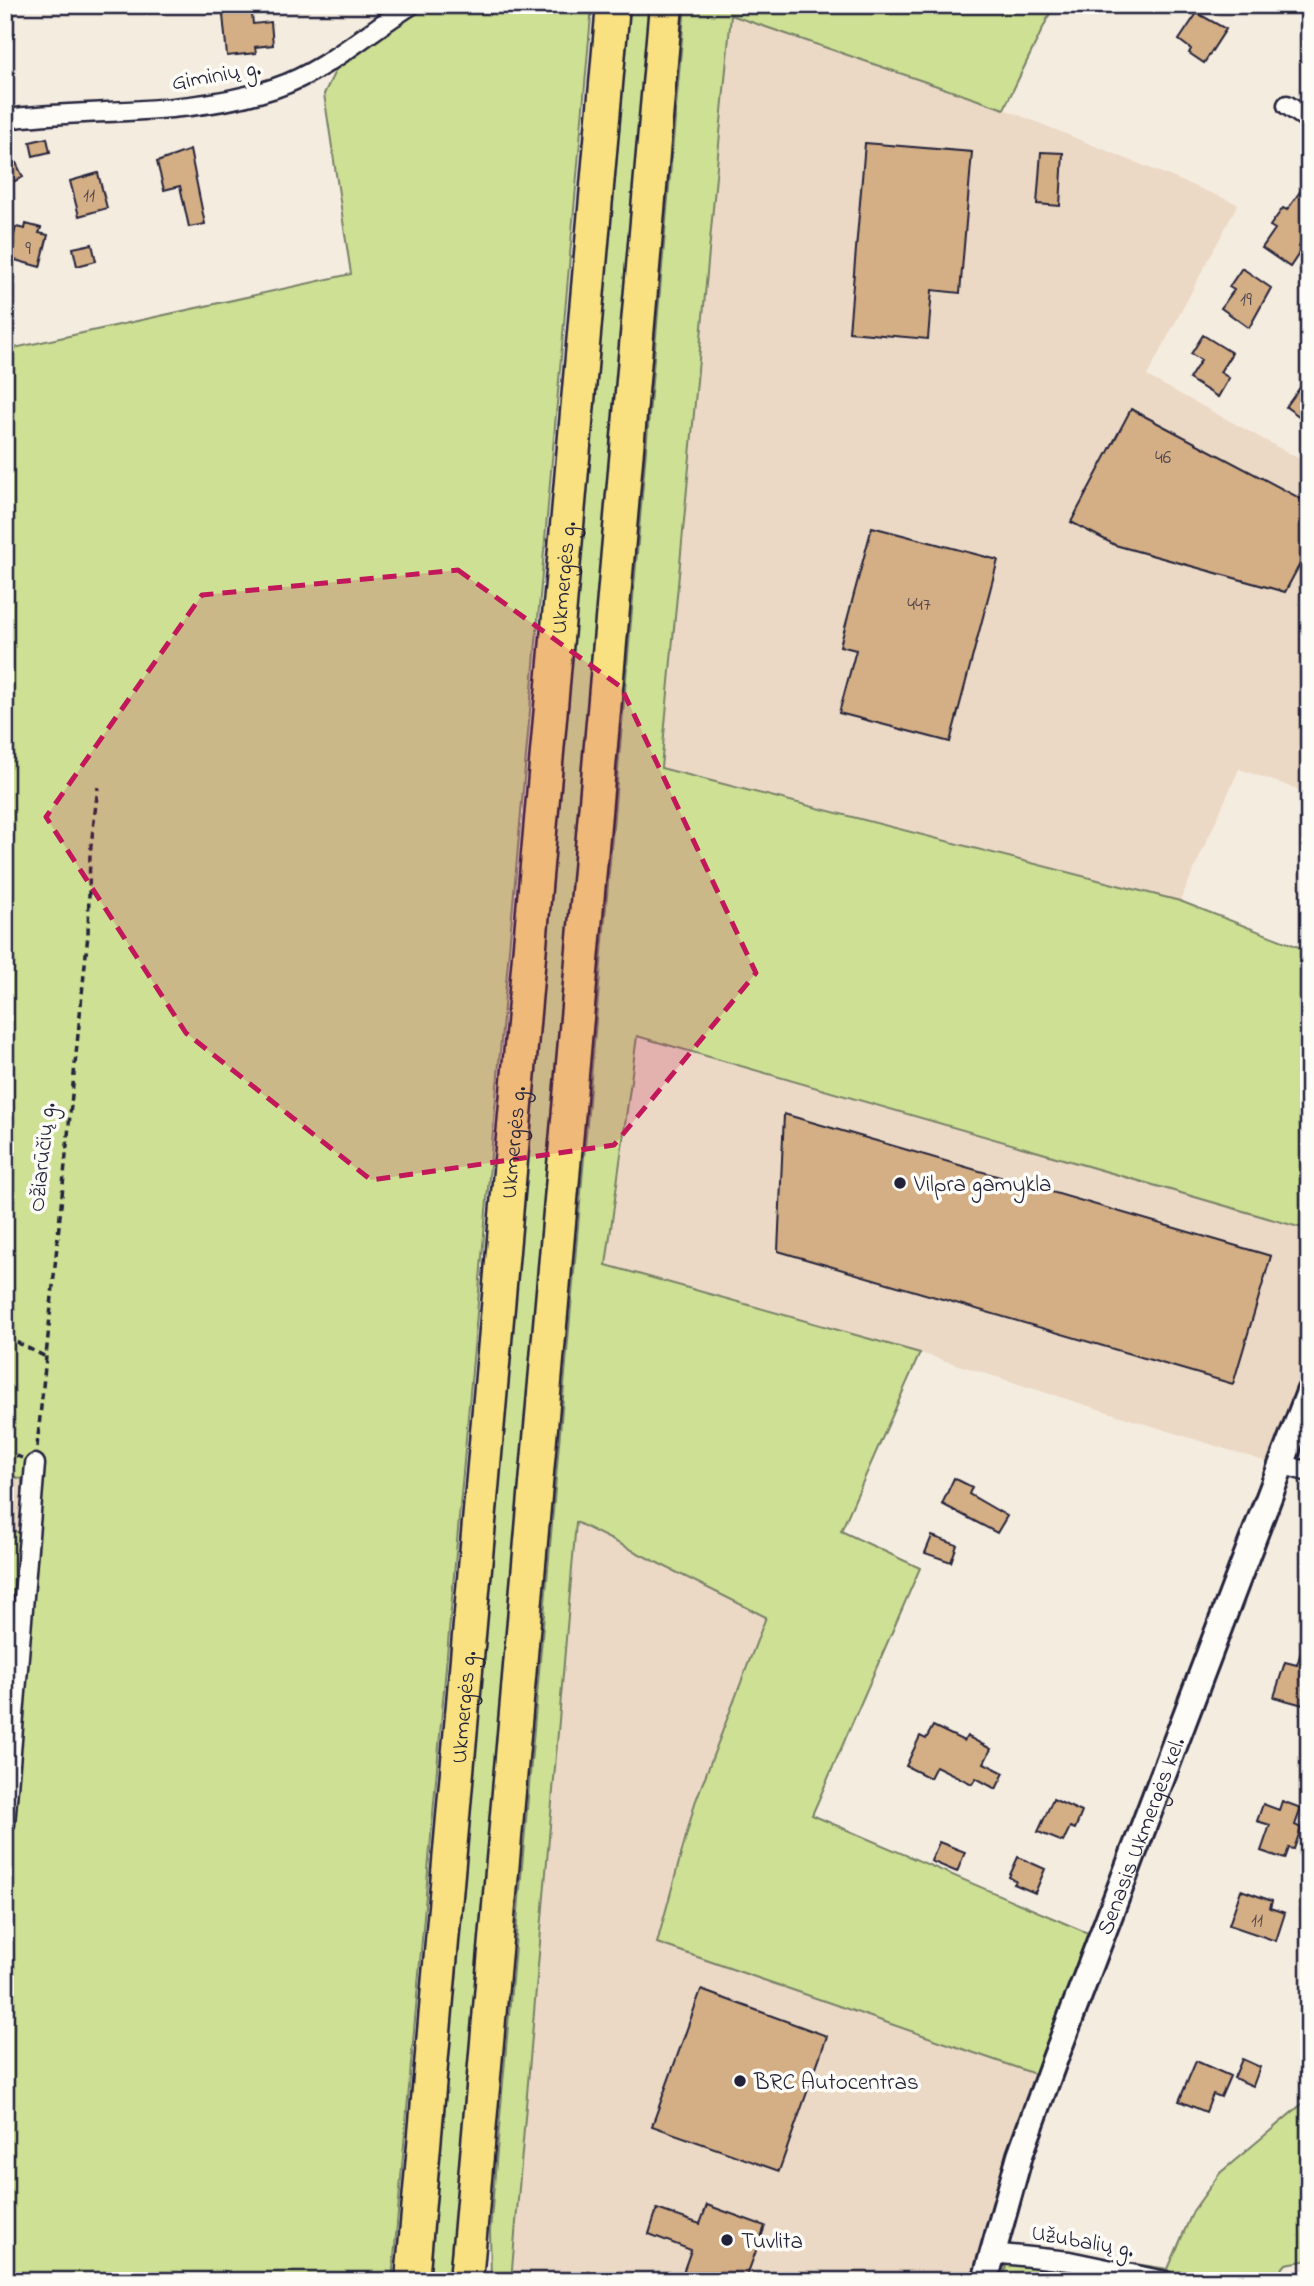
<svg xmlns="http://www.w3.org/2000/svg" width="1314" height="2286" viewBox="0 0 1314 2286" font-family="'Indie Flower',sans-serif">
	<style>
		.built { fill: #ebd9c5 }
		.green { fill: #cee094; stroke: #788168; stroke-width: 2 }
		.building { fill: #d4ae85; stroke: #22223b; stroke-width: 2 }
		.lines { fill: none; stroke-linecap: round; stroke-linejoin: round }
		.street-casing { stroke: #22223b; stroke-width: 23 }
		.secondary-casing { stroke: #22223b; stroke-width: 30 }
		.highway-casing { stroke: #22223b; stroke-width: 37 }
		.path { stroke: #22223b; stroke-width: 3.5; stroke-dasharray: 7 5; stroke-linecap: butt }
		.street { stroke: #fdfcf7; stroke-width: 18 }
		.secondary { stroke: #fdfcf7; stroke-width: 24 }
		.highway { stroke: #f9e181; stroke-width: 32 }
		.marked { fill: #c2185b; fill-opacity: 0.2; stroke: #c2185b; stroke-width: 5; stroke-dasharray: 14 9; stroke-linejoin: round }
		.poi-dot { fill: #22223b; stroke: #fdfcf7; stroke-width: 2.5 }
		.labels { text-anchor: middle; stroke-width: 7; stroke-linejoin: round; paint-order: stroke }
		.number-label { font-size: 19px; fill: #4e454e }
		.street-label { font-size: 23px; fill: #22223b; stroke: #fdfcf7 }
		.poi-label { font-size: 23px; fill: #22223b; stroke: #fdfcf7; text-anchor: start }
	</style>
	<rect width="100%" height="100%" fill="#f5ece0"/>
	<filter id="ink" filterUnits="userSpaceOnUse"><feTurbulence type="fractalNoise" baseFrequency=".0143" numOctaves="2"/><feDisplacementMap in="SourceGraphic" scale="14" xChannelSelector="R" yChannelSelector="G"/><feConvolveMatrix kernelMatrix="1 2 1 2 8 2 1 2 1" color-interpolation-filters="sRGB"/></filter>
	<g filter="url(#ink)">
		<path class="built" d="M 731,14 L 1004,109 L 1238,204 L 1147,376 L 1309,464 L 1309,793 L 1239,769 L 1180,901 L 661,768 Z
			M 637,1036 L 1309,1230 L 1309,1352 L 1267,1462 L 920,1353 L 606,1265 Z
			M 5,1474 L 22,1478 L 22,1533 L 5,1528 Z
			M 576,1522 L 767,1617 L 695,1803 L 658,1943 L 1035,2074 L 982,2233 L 971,2281 L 511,2281 Z"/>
		<path class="green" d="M 399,5 L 592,5 L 392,2281 L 5,2281 L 5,1728 L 10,1691 L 5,1689 L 5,1529 L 22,1533 L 22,1479 L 5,1474 L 5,350 L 351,274 L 324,94 L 355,30 Z
			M 626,5 L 651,5 L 452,2281 L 427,2281 Z
			M 685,5 L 1054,5 L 1004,109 L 731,15 L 661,768 L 1180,901 L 1309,951 L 1309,1230 L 637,1036 L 606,1265 L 920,1353 L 841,1531 L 920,1568 L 812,1815 L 1088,1933 L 1035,2074 L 657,1943 L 695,1803 L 766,1617 L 576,1522 L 511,2281 L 491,2281 L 490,2231 Z
			M 1309,2098 L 1309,2260 L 1286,2264 L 1272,2281 L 1003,2281 L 1010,2245 L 1168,2269 L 1193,2211 L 1220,2173 Z"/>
		<path class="building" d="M 222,5 L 251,5 L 253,24 L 271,22 L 273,45 L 255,47 L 256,53 L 227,56 Z
			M 1197,13 L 1226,29 L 1204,63 L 1189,53 L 1191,49 L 1179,40 Z
			M 47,138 L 50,152 L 33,156 L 30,142 Z
			M 5,140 L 23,177 L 5,186 Z
			M 865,143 L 972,152 L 960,293 L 932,290 L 928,339 L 849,332 Z
			M 190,150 L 205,224 L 189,227 L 180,186 L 164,190 L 157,162 Z
			M 1041,152 L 1063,153 L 1060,206 L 1037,204 Z
			M 98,173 L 107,208 L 79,216 L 70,181 Z
			M 1309,179 L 1309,232 L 1299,247 L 1302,249 L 1290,267 L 1262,248 L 1275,229 L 1270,226 L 1283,208 L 1287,210 Z
			M 26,224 L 41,228 L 39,233 L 48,235 L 40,267 L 8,258 L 16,227 L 25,229 Z
			M 92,244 L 96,261 L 77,266 L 73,248 Z
			M 1242,268 L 1271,288 L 1249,328 L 1221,308 L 1234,290 L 1229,287 Z
			M 1203,335 L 1232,353 L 1220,372 L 1229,378 L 1218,397 L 1189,379 L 1201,360 L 1191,354 Z
			M 1309,375 L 1309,423 L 1286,407 Z
			M 1131,409 L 1309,503 L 1309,547 L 1285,592 L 1115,545 L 1071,522 Z
			M 872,527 L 998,560 L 950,742 L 839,713 L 856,650 L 840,646 Z
			M 784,1114 L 1271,1256 L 1233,1384 L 778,1251 Z
			M 954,1478 L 972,1487 L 969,1494 L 1007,1516 L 997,1533 L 942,1504 Z
			M 932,1536 L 957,1545 L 951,1562 L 925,1553 Z
			M 1305,1639 L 1309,1639 L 1309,1686 L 1303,1705 L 1274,1697 L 1285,1662 L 1297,1665 Z
			M 933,1726 L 964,1741 L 967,1736 L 991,1749 L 984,1763 L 1004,1773 L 996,1789 L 976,1778 L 972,1784 L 936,1766 L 930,1778 L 906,1766 L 920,1736 L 926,1739 Z
			M 1053,1799 L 1082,1812 L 1075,1829 L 1070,1827 L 1063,1842 L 1038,1832 Z
			M 1282,1801 L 1301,1808 L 1295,1825 L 1301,1828 L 1294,1849 L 1289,1848 L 1285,1859 L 1261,1851 L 1270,1825 L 1257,1821 L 1263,1804 L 1279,1810 Z
			M 939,1842 L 965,1852 L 957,1872 L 931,1861 Z
			M 1018,1857 L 1045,1869 L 1035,1893 L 1014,1884 L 1016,1881 L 1009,1877 Z
			M 1241,1890 L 1272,1901 L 1270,1908 L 1285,1913 L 1276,1941 L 1229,1925 Z
			M 701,1990 L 827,2036 L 779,2171 L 652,2126 Z
			M 1242,2059 L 1260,2067 L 1253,2086 L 1234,2078 Z
			M 1196,2061 L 1230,2076 L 1221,2097 L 1213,2094 L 1206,2112 L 1179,2101 Z
			M 707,2205 L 765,2226 L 745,2281 L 680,2281 L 691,2250 L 649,2234 L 657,2209 L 700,2224 Z"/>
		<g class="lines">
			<defs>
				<path id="street" d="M 1287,105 L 1309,120
					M 5,119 C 95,108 188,117 275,88 C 326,71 366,33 411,5
					M 1281,1464 L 1309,1472
					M 5,1824 L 35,1464
					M 992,2253 L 1069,2261 L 1165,2281"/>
				<g id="secondary">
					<path id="s1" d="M 985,2281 L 1020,2155 L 1053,2064 L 1309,1392"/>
				</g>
				<g id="highway">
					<path id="s2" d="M 412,2281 L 613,5"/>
					<path d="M 466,2281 L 666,5"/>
				</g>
			</defs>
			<use href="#street" class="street-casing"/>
			<use href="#secondary" class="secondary-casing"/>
			<use href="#highway" class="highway-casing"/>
			<path class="path" d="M 5,1341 L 12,1340 L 46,1357
				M 37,1447 L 88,934 L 90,854 L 98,787
				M 5,1451 L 22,1458"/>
			<use href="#street" class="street"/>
			<use href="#secondary" class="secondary"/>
			<use href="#highway" class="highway"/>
		</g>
	</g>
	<path class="marked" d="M 458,570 L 621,687 L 756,973 L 614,1145 L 371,1180 L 186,1033 L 46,817 L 202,595 Z"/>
	<g class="poi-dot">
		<circle cx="900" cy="1183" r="7"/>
		<circle cx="740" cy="2081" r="7"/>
		<circle cx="727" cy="2240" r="7"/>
	</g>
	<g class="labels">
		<g class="number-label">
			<text x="89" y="201">11</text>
			<text x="28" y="254">9</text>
			<text x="1246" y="305">19</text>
			<text x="1163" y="463">46</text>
			<text x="919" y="610">447</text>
			<text x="1257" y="1926">11</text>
		</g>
		<g class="street-label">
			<text transform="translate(216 74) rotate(-10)" y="8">Giminių g.</text>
			<text dy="8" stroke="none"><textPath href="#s2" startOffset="1710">Ukmergės g.</textPath></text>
			<text dy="8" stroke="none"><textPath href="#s2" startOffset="1143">Ukmergės g.</textPath></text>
			<text transform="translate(41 1157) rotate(-84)" y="8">Ožiarūčių g.</text>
			<text dy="8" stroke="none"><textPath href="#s2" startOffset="576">Ukmergės g.</textPath></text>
			<text dy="8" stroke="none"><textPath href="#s1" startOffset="472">Senasis Ukmergės kel.</textPath></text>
			<text transform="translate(1083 2240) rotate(10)" y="8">Užubalių g.</text>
		</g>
		<g class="poi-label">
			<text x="914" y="1191">Vilpra gamykla</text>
			<text x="754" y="2089">BRC Autocentras</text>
			<text x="741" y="2248">Tuvlita</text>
		</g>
	</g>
	<rect width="1314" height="2286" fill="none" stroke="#fdfcf7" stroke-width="28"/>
	<rect x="14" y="14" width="1286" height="2258" fill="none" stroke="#22223b" stroke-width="2.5" filter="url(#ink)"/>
</svg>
